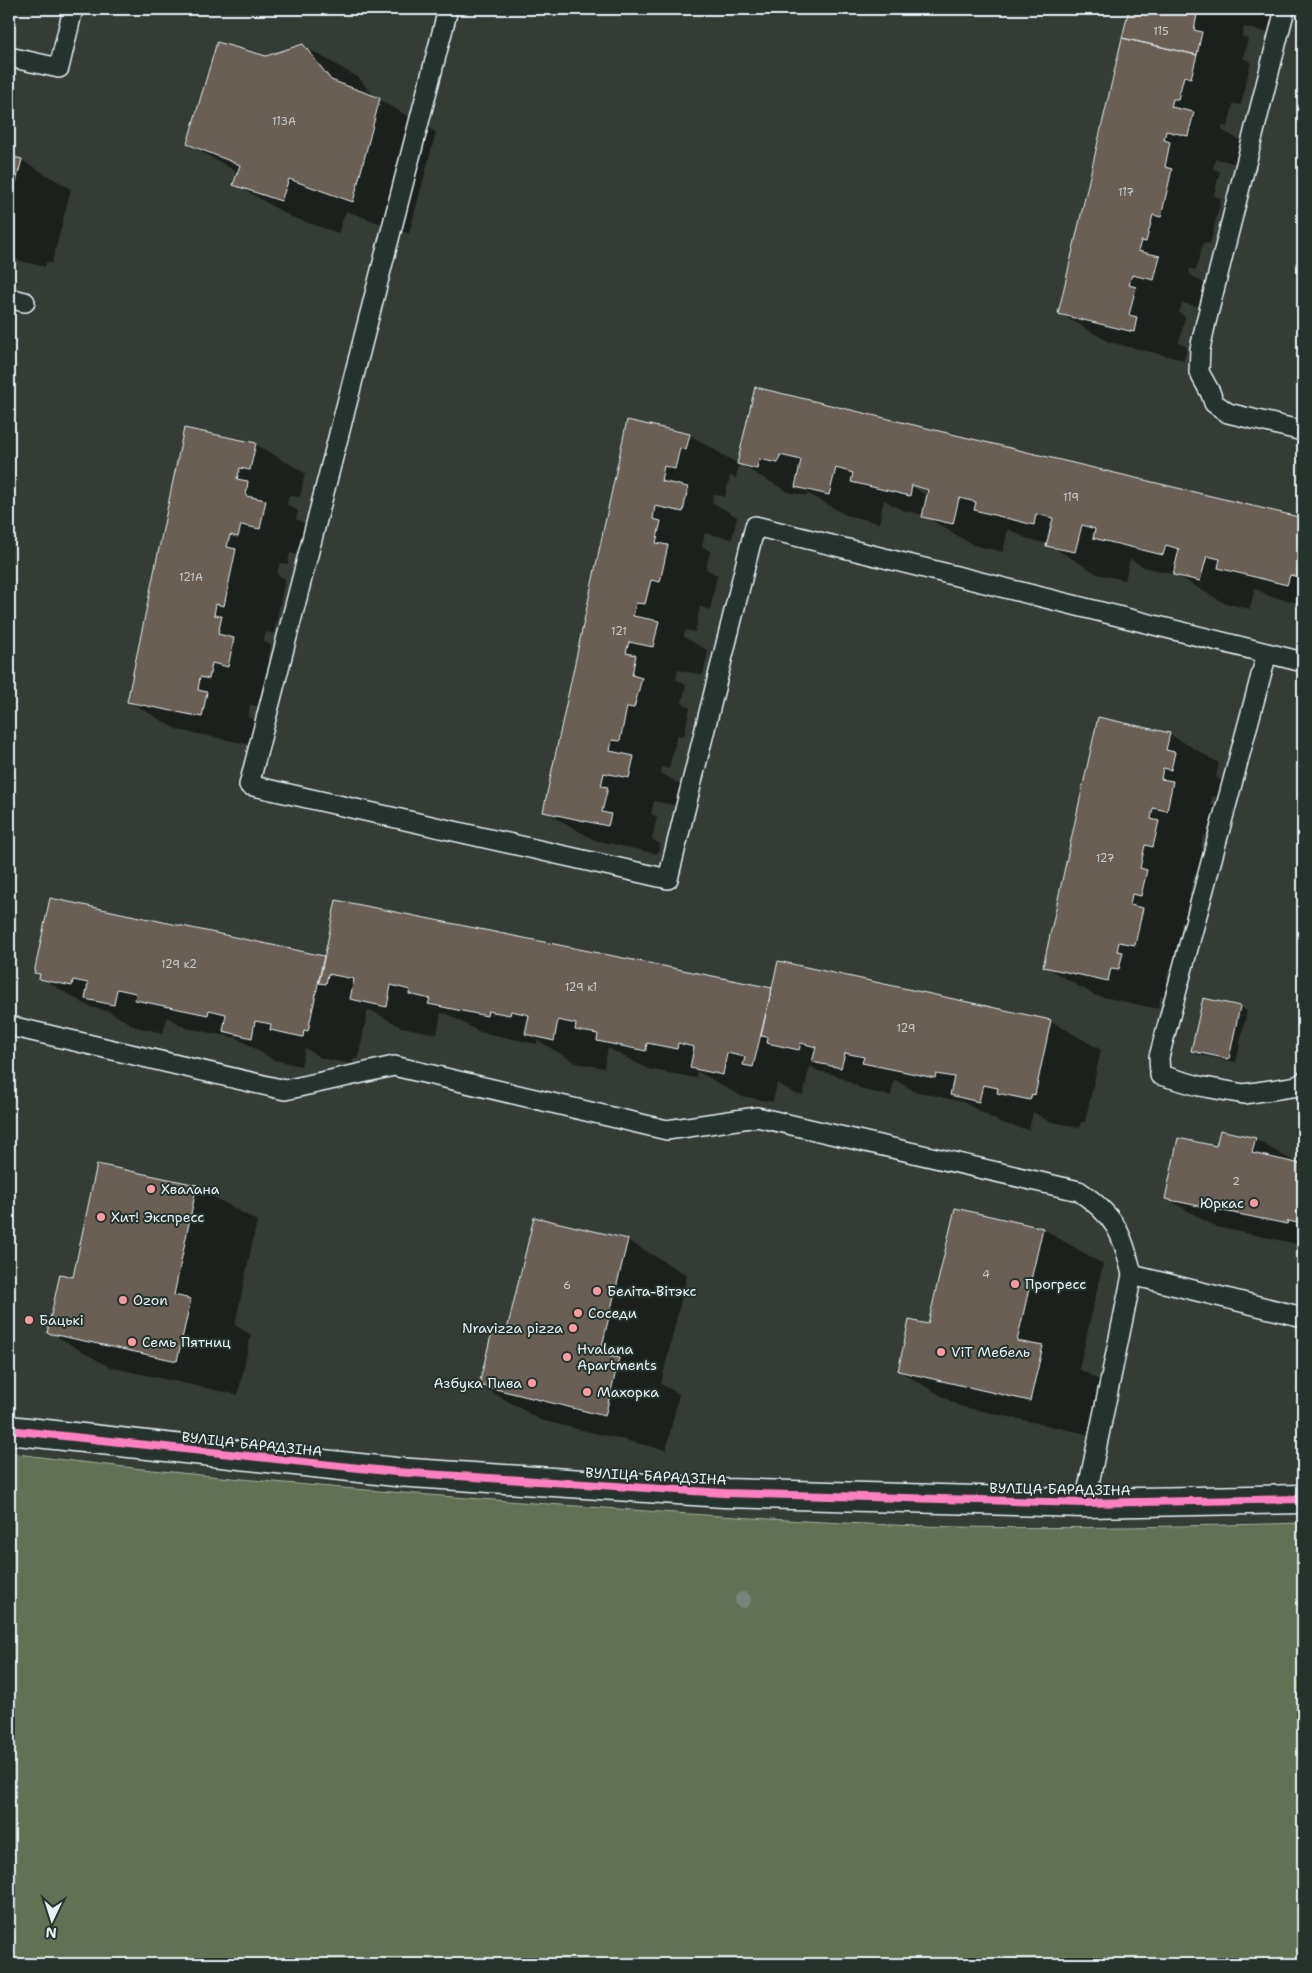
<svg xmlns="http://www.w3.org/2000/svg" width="1312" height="1973" viewBox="0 0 1312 1973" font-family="'Shantell Sans',sans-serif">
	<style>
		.green { fill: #627152; stroke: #a5b1a5 }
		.shadow { fill: #0007; fill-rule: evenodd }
		.building { fill: #6a5f54; stroke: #e8f1f8 }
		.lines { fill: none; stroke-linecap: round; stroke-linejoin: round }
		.lane-casing { stroke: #e8f1f8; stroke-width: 22 }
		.secondary-casing { stroke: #e8f1f8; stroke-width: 31 }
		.lane { stroke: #26332d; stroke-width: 19 }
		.secondary { stroke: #26332d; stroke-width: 28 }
		.cycleway-casing { stroke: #26332d; stroke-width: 11 }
		.cycleway { stroke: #ff80c0; stroke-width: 8 }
		.tree { fill: #79847c }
		.poi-dot { fill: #ff9aa2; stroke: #26332d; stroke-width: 2 }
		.labels { text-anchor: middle; stroke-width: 4; stroke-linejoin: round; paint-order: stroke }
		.number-label { font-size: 11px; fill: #c8cccf }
		.poi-label { font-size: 14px; fill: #e8f1f8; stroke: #26332d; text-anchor: start }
		.street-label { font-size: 14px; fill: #e8f1f8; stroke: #26332d }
	</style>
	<rect width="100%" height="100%" fill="#343c35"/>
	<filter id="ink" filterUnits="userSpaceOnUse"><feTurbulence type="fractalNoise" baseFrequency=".02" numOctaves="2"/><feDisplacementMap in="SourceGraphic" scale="10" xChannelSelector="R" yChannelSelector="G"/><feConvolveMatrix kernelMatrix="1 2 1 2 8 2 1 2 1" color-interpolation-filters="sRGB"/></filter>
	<g filter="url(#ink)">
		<path class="green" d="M 9,1453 C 183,1476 359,1490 534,1503 C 675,1513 816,1524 958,1527 C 1073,1529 1188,1526 1303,1523 L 1303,1964 L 9,1964 Z"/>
		<path class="shadow" d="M 1130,9 L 1276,10 L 1270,33 L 1244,27 L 1242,36 L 1248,39 L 1243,58 L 1251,62 L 1241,105 L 1233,104 L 1228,127 L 1222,126 L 1222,130 L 1243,142 L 1238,164 L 1216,159 L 1213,168 L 1220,172 L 1214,195 L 1221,199 L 1210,244 L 1203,243 L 1196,270 L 1190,269 L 1189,274 L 1209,286 L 1204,308 L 1182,303 L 1179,313 L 1185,317 L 1179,343 L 1187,347 L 1184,360 L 1109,342 L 1059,313 Z
			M 302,45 L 359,78 L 374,97 L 436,132 L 409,234 L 346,211 L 338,233 L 291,217 L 235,184 L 239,173 L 188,144 L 266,57 Z
			M 9,157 L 21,160 L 71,189 L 52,263 L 46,262 L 45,267 L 20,261 L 9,254 Z
			M 756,389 L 1303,520 L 1303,607 L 1298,603 L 1269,596 L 1255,588 L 1250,609 L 1224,603 L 1174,574 L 1144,567 L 1130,559 L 1125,580 L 1097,574 L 1048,544 L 1025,538 L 1008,529 L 1003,552 L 973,545 L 923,515 L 902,510 L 884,500 L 879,523 L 846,515 L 807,493 L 807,496 L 788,492 L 739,464 L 736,478 L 730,476 L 725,497 L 714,494 L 712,502 L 737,517 L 732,539 L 705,533 L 702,546 L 710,551 L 706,569 L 717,575 L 710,610 L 700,607 L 695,632 L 685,630 L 684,637 L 708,651 L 703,675 L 678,670 L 676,679 L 686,685 L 682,703 L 690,708 L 684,736 L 677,735 L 669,769 L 662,767 L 661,773 L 683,786 L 679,806 L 654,801 L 651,814 L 657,817 L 652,839 L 660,844 L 658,854 L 594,840 L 544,811 L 628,422 L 690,435 L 738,464 ZM 908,481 L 928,493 L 928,496 L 906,483 Z
			M 185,430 L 255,444 L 305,473 L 300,497 L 289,496 L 287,505 L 298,511 L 296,519 L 316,530 L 310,557 L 290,553 L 288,564 L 280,563 L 277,574 L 285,579 L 274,634 L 266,632 L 264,641 L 271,646 L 268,659 L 283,668 L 278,694 L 262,691 L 258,706 L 250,705 L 248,717 L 257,722 L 252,745 L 178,730 L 128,701 Z
			M 1169,734 L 1219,763 L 1216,777 L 1224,782 L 1221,798 L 1212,796 L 1211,804 L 1223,811 L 1217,838 L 1203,836 L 1201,846 L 1209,851 L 1203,875 L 1195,873 L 1189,896 L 1196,900 L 1191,924 L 1182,921 L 1180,931 L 1192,938 L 1184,973 L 1169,970 L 1167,979 L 1173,982 L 1169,997 L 1161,996 L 1158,1009 L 1094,995 L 1044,966 Z
			M 51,899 L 325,958 L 773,989 L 779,963 L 1051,1021 L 1101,1050 L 1085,1122 L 1081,1122 L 1080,1128 L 1048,1121 L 1033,1112 L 1029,1130 L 1001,1123 L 963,1102 L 914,1091 L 897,1081 L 894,1080 L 891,1096 L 864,1090 L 836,1075 L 818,1071 L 810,1066 L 803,1095 L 794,1093 L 777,1083 L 773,1102 L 741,1096 L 697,1071 L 696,1078 L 648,1069 L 608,1048 L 604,1068 L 576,1063 L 537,1040 L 537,1044 L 480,1032 L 447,1014 L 441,1013 L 437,1034 L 401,1027 L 372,1011 L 368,1010 L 358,1059 L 354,1058 L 352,1064 L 321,1058 L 305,1048 L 301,1066 L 274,1060 L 237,1038 L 186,1028 L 167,1017 L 163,1033 L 136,1027 L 108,1011 L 90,1007 L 41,978 L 41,975 L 35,972 Z
			M 1240,1007 L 1247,1011 L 1236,1062 L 1199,1055 L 1192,1051 Z
			M 1255,1139 L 1298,1164 L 1302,1165 L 1303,1161 L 1303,1245 L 1216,1227 L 1167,1199 L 1217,1148 Z
			M 196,1187 L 257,1221 L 235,1325 L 251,1335 L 238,1395 L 109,1367 L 49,1332 L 74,1278 Z
			M 1043,1229 L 1103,1264 L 1079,1369 L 1103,1382 L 1091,1435 L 959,1406 L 899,1371 L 929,1325 Z
			M 627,1240 L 687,1275 L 661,1384 L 679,1394 L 666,1450 L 540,1420 L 480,1385 Z"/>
		<path class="building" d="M 1129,9 L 1198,10 L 1194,30 L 1202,32 L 1197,55 L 1122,38 Z
			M 1122,38 L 1197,55 L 1191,78 L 1184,76 L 1178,99 L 1173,99 L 1171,107 L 1194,112 L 1188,136 L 1166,131 L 1164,140 L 1170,142 L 1165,167 L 1172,169 L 1161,217 L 1153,215 L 1146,242 L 1141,241 L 1138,251 L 1160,256 L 1154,280 L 1132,275 L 1129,285 L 1136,287 L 1129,315 L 1137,317 L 1134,332 L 1058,314 Z
			M 217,42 L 266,56 L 303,44 L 331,80 L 380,98 L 353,202 L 289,179 L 281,201 L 233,185 L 240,165 L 187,144 Z
			M 9,156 L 22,159 L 9,209 Z
			M 755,387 L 1303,518 L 1303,606 L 1296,605 L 1302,578 L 1290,575 L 1287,585 L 1218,568 L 1220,559 L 1207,556 L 1200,581 L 1173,575 L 1179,549 L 1166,545 L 1163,555 L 1093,538 L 1095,529 L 1082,525 L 1075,552 L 1046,546 L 1053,518 L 1036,514 L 1034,525 L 974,510 L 976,502 L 959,498 L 953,524 L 922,517 L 928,490 L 912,485 L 910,496 L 851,482 L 853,473 L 836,468 L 829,495 L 795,487 L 801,460 L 780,455 L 778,463 L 759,459 L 757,469 L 737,464 Z
			M 627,420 L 690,434 L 686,450 L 680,448 L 675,469 L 664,466 L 661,481 L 688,487 L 683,512 L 655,506 L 653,519 L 661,521 L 656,543 L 668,545 L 660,582 L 651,580 L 645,604 L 636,603 L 633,616 L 659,621 L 653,647 L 629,642 L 626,653 L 636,655 L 632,675 L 642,678 L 634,708 L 627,707 L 620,741 L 612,740 L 610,751 L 634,756 L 629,778 L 604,773 L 601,786 L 608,787 L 602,812 L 611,814 L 608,826 L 543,812 Z
			M 184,428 L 256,443 L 250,470 L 240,468 L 237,479 L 248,481 L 246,496 L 266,500 L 260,529 L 241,525 L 238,537 L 230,535 L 227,547 L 236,549 L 224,606 L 216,604 L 214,615 L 222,616 L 218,634 L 234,638 L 228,667 L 212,663 L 209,679 L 200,677 L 198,690 L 207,692 L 202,717 L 127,702 Z
			M 1098,717 L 1170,733 L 1166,750 L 1175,752 L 1171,770 L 1163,768 L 1161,779 L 1173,781 L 1167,811 L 1153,808 L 1151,819 L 1159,821 L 1153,847 L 1145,845 L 1140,868 L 1147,870 L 1141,896 L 1132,894 L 1130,905 L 1143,908 L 1135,945 L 1119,942 L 1117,951 L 1123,952 L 1119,969 L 1111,968 L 1108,981 L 1043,967 Z
			M 50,898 L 324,956 L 308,1031 L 304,1030 L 303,1037 L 270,1030 L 271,1024 L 255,1021 L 252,1038 L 223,1031 L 226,1014 L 209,1010 L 208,1015 L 135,1000 L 136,993 L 117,989 L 114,1005 L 85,999 L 88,983 L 73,980 L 72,986 L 39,979 L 40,974 L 34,973 Z
			M 336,900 L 772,988 L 753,1067 L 743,1065 L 745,1057 L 727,1053 L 723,1075 L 690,1068 L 694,1047 L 678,1043 L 677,1049 L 647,1043 L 646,1051 L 597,1041 L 598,1034 L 575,1030 L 576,1024 L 558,1020 L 554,1041 L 525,1034 L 529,1015 L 511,1011 L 510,1015 L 488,1011 L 487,1016 L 428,1004 L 430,999 L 409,994 L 410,990 L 391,985 L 387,1007 L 350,999 L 354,979 L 328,974 L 326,984 L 319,983 Z
			M 778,961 L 1051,1020 L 1035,1095 L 1032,1094 L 1030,1100 L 997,1093 L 998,1088 L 983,1085 L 979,1102 L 950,1095 L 954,1077 L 936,1074 L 935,1078 L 862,1063 L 864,1057 L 845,1053 L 841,1068 L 812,1062 L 816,1047 L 801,1043 L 799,1050 L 767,1043 L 768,1037 L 761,1036 Z
			M 1203,998 L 1240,1006 L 1229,1059 L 1191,1051 Z
			M 1220,1130 L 1256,1138 L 1252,1153 L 1301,1164 L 1303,1156 L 1303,1224 L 1288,1221 L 1287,1224 L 1165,1199 L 1178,1138 L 1216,1146 Z
			M 97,1164 L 197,1185 L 174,1295 L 191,1299 L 177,1361 L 47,1333 L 60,1274 L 73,1277 Z
			M 955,1208 L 1043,1228 L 1017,1341 L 1043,1346 L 1030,1401 L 898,1371 L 909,1320 L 928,1324 Z
			M 534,1217 L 628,1239 L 600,1354 L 619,1358 L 605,1416 L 479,1385 L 492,1331 L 506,1334 Z"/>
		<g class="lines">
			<defs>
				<path id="lane" d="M 448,9 L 249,785 L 668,879 L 755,526 L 1303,662
					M 1285,9 L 1206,322 L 1200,349 L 1199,372 L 1210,392 L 1214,403 L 1228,413 L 1303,431
					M 9,57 L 59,68 L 73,9
					M 9,298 L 25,302
					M 1267,653 L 1159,1057 L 1160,1075 L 1199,1086 L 1244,1094 L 1298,1086 L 1303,1082
					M 10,1026 L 285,1090 L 394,1066 L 667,1130 L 757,1117 L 1079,1191 C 1115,1216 1123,1233 1132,1275
					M 1085,1503 L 1132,1275 L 1303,1317"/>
				<path id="secondary" d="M 9,1430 L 396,1472 L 724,1493 L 1085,1503 L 1303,1499"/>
			</defs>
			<use href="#lane" class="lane-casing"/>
			<use href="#secondary" class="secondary-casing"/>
			<use href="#lane" class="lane"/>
			<use href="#secondary" class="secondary"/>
			<defs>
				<path id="cycleway" d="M 9,1430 L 396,1472 L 724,1493 L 1085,1503 L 1303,1499"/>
			</defs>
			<use href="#cycleway" class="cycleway-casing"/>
			<use href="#cycleway" class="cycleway"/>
		</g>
		<circle class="tree" cx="743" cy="1600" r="8"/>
	</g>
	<g class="poi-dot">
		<circle cx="151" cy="1189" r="5"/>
		<circle cx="1254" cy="1203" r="5"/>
		<circle cx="101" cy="1217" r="5"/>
		<circle cx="1015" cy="1284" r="5"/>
		<circle cx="597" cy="1291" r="5"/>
		<circle cx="123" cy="1300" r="5"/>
		<circle cx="578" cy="1313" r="5"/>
		<circle cx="29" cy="1320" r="5"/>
		<circle cx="573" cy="1328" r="5"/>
		<circle cx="132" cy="1342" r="5"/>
		<circle cx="941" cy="1352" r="5"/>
		<circle cx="567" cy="1357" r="5"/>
		<circle cx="532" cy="1383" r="5"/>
		<circle cx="587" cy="1392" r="5"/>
	</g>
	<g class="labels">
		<g class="number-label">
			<text x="1161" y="35">115</text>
			<text x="284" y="125">113А</text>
			<text x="1126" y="196">117</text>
			<text x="1071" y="501">119</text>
			<text x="191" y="581">121А</text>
			<text x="619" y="635">121</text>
			<text x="1105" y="862">127</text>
			<text x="179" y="968">129 к2</text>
			<text x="581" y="991">129 к1</text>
			<text x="906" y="1032">129</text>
			<text x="1236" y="1185">2</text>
			<text x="986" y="1278">4</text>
			<text x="567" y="1289">6</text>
		</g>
		<g class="poi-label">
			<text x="161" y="1194">Хвалана</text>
			<text x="1244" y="1208" text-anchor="end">Юркас</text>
			<text x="111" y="1222">Хит! Экспресс</text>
			<text x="1025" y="1289">Прогресс</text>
			<text x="607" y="1296">Беліта-Вітэкс</text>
			<text x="133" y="1305">Ozon</text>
			<text x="588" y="1318">Соседи</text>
			<text x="39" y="1325">Бацькі</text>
			<text x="563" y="1333" text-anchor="end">Nravizza pizza</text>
			<text x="142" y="1347">Семь Пятниц</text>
			<text x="577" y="1354">Hvalana<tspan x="577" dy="16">Apartments</tspan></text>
			<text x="951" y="1357">ViT Мебель</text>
			<text x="522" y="1388" text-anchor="end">Азбука Пива</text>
			<text x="597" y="1397">Махорка</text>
		</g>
		<g class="street-label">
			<text transform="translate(252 1444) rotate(6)" y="5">ВУЛІЦА БАРАДЗІНА</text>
			<text transform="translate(656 1476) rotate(3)" y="5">ВУЛІЦА БАРАДЗІНА</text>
			<text transform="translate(1060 1489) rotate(1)" y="5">ВУЛІЦА БАРАДЗІНА</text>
		</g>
	</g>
	<rect width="1312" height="1973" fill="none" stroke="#26332d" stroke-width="30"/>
	<rect x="15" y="15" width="1282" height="1943" fill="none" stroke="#e8f1f8" stroke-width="2" filter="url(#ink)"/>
	<g transform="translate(52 1920) rotate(184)" stroke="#26332d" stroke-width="4" paint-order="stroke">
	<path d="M0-4L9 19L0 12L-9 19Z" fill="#e8f1f8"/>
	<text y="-8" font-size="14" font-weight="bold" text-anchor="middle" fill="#e8f1f8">N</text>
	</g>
</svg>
